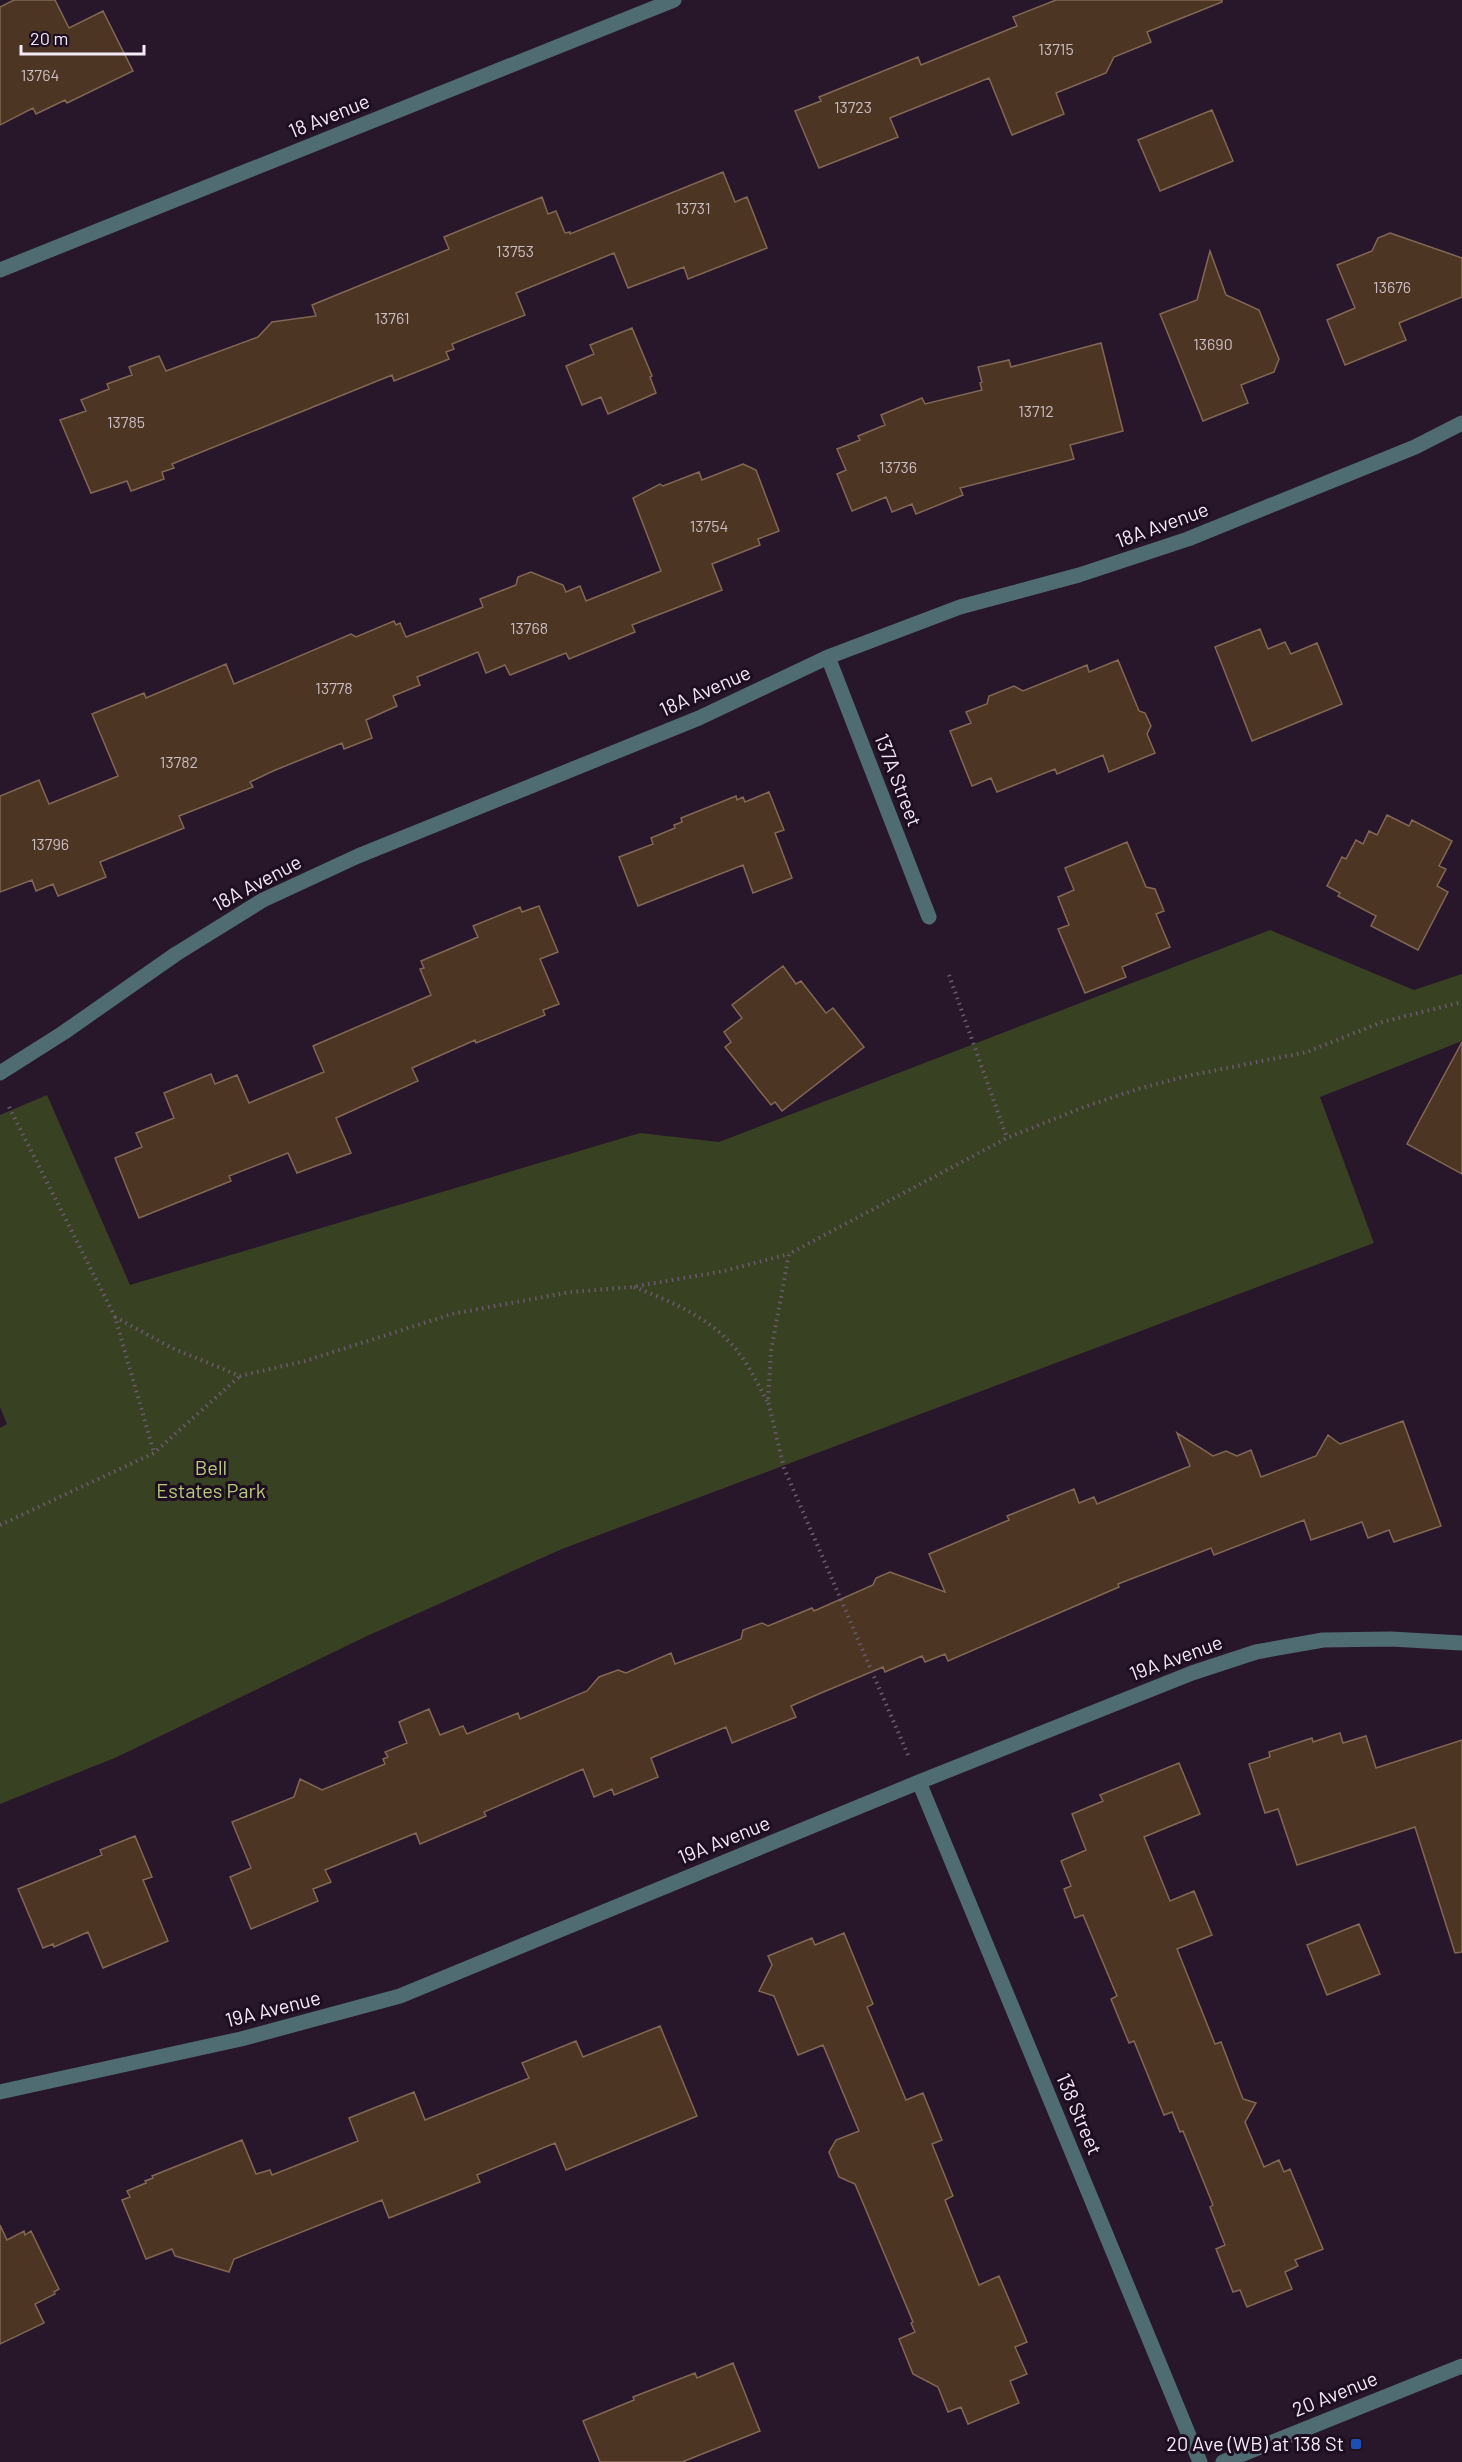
<svg xmlns="http://www.w3.org/2000/svg" width="1462" height="2462" viewBox="0 0 1462 2462" font-family="Barlow,sans-serif">
	<style>
		.green { fill: #394123 }
		.building { fill: #4c3523; stroke: #826854; stroke-width: 1.5 }
		.lines { fill: none; stroke-linecap: round; stroke-linejoin: round }
		.path { stroke: #6a5b6d; stroke-width: 4; stroke-dasharray: 1.5 4.5; stroke-linecap: butt }
		.minor { stroke: #506c73; stroke-width: 15 }
		.transit-dot { fill: #1a4fb4; stroke: #1e0e21; stroke-width: 2 }
		.labels { text-anchor: middle; stroke-width: 6; stroke-linejoin: round; paint-order: stroke }
		.number-label { font-size: 16px; fill: #cbbcc2 }
		.street-label { font-size: 20px; fill: #f5e9f7; stroke: #1e0e21 }
		.park-label { font-size: 20px; fill: #b6cb7b; stroke: #1e0e21 }
		.poi-label { font-size: 20px; fill: #f5e9f7; stroke: #1e0e21; text-anchor: end }
	</style>
	<rect width="100%" height="100%" fill="#28172b"/>
	<path class="green" d="M 1270,930 L 1414,990 L 1462,974 L 1462,1041 L 1320,1097 L 1374,1243 L 562,1549 L 367,1636 L 117,1757 L 0,1804 L 0,1428 L 7,1424 L 0,1407 L 0,1115 L 47,1095 L 130,1285 L 640,1133 L 719,1142 Z"/>
	<path class="building" d="M 14,0 L 55,0 L 69,28 L 103,11 L 133,71 L 67,103 L 65,100 L 36,114 L 33,108 L 0,125 L 0,7 Z
		M 1056,0 L 1222,0 L 1222,2 L 1147,32 L 1151,42 L 1114,57 L 1106,73 L 1056,93 L 1064,114 L 1012,135 L 989,78 L 890,118 L 898,137 L 819,168 L 795,111 L 821,101 L 819,97 L 918,57 L 921,65 L 1017,26 L 1013,17 Z
		M 1212,110 L 1233,161 L 1160,191 L 1138,140 Z
		M 723,172 L 735,202 L 747,197 L 767,248 L 688,279 L 684,267 L 628,288 L 614,253 L 516,293 L 525,315 L 452,344 L 454,349 L 446,352 L 449,359 L 394,381 L 392,375 L 172,464 L 174,468 L 162,472 L 164,479 L 131,491 L 127,481 L 91,493 L 60,420 L 86,411 L 81,400 L 109,389 L 107,384 L 132,375 L 129,367 L 159,356 L 166,371 L 258,337 L 272,322 L 316,316 L 312,305 L 449,249 L 444,237 L 542,197 L 548,214 L 556,211 L 565,233 L 570,232 L 570,234 Z
		M 1390,233 L 1462,258 L 1462,297 L 1399,323 L 1406,340 L 1345,365 L 1327,320 L 1355,308 L 1337,265 L 1372,251 L 1378,238 Z
		M 1210,251 L 1226,295 L 1259,310 L 1279,359 L 1274,372 L 1241,385 L 1248,403 L 1203,421 L 1160,314 L 1197,300 Z
		M 632,328 L 652,376 L 650,377 L 656,393 L 608,414 L 601,397 L 582,405 L 566,366 L 594,354 L 590,345 Z
		M 1101,343 L 1123,431 L 1070,445 L 1074,459 L 960,488 L 963,495 L 916,514 L 912,504 L 892,512 L 886,497 L 852,511 L 837,474 L 846,470 L 837,449 L 860,440 L 858,436 L 885,425 L 881,415 L 922,398 L 925,404 L 982,390 L 980,383 L 982,382 L 978,367 L 1009,360 L 1011,367 Z
		M 743,464 L 756,470 L 779,531 L 758,539 L 760,545 L 712,564 L 722,590 L 632,625 L 635,632 L 569,659 L 566,653 L 510,675 L 505,665 L 486,673 L 478,652 L 417,677 L 420,685 L 393,696 L 397,706 L 366,720 L 372,738 L 344,749 L 342,743 L 273,771 L 250,782 L 253,787 L 179,816 L 184,828 L 100,862 L 106,877 L 58,896 L 53,884 L 36,891 L 32,880 L 0,892 L 0,796 L 39,780 L 49,804 L 118,776 L 92,714 L 144,693 L 146,698 L 226,664 L 234,684 L 351,634 L 356,637 L 394,621 L 396,625 L 400,623 L 406,637 L 483,607 L 480,599 L 516,585 L 518,577 L 531,572 L 563,585 L 566,592 L 580,586 L 586,601 L 661,571 L 633,498 L 660,484 L 663,486 L 699,472 L 702,480 Z
		M 1260,629 L 1268,649 L 1285,642 L 1291,654 L 1317,643 L 1342,704 L 1252,741 L 1215,647 Z
		M 1118,660 L 1139,711 L 1145,713 L 1151,726 L 1147,734 L 1155,753 L 1109,772 L 1103,755 L 1057,774 L 1055,769 L 997,792 L 991,778 L 972,786 L 950,731 L 971,723 L 966,712 L 987,704 L 989,696 L 1014,686 L 1023,691 L 1087,665 L 1089,672 Z
		M 769,792 L 784,830 L 775,833 L 792,878 L 753,893 L 743,865 L 638,906 L 619,857 L 653,844 L 651,838 L 675,828 L 674,825 L 682,822 L 681,818 L 736,796 L 737,800 L 743,797 L 745,802 Z
		M 1387,815 L 1409,826 L 1412,820 L 1452,841 L 1439,866 L 1446,869 L 1437,886 L 1448,892 L 1418,950 L 1371,926 L 1376,916 L 1338,896 L 1340,893 L 1327,886 L 1342,857 L 1346,859 L 1356,840 L 1363,844 L 1369,831 L 1377,835 Z
		M 1127,842 L 1146,887 L 1155,889 L 1164,911 L 1156,914 L 1170,947 L 1122,967 L 1126,977 L 1085,993 L 1058,929 L 1069,925 L 1058,897 L 1074,890 L 1065,868 Z
		M 539,906 L 558,952 L 540,959 L 559,1004 L 543,1010 L 545,1015 L 476,1043 L 475,1040 L 412,1068 L 418,1081 L 336,1118 L 351,1153 L 297,1173 L 288,1153 L 229,1176 L 231,1181 L 139,1218 L 115,1158 L 142,1147 L 136,1133 L 174,1118 L 164,1093 L 211,1074 L 215,1084 L 237,1075 L 249,1103 L 324,1072 L 313,1046 L 431,995 L 420,969 L 424,968 L 421,961 L 478,937 L 473,926 L 520,907 L 522,912 Z
		M 783,966 L 796,984 L 801,981 L 826,1013 L 833,1008 L 864,1047 L 782,1111 L 775,1102 L 771,1105 L 725,1047 L 731,1042 L 724,1032 L 742,1018 L 732,1005 Z
		M 1462,1042 L 1462,1174 L 1407,1144 Z
		M 1403,1421 L 1441,1526 L 1394,1542 L 1389,1530 L 1368,1538 L 1362,1522 L 1311,1540 L 1304,1520 L 1214,1555 L 1211,1548 L 1118,1584 L 1119,1587 L 948,1661 L 945,1654 L 925,1662 L 922,1656 L 885,1672 L 883,1667 L 821,1693 L 791,1706 L 796,1717 L 732,1743 L 726,1727 L 651,1758 L 658,1777 L 614,1795 L 612,1789 L 594,1797 L 583,1769 L 484,1812 L 486,1816 L 420,1844 L 416,1833 L 325,1870 L 331,1882 L 313,1889 L 318,1901 L 251,1929 L 230,1877 L 251,1868 L 232,1822 L 294,1797 L 300,1779 L 322,1790 L 385,1764 L 383,1759 L 388,1757 L 385,1752 L 407,1743 L 399,1722 L 429,1709 L 440,1735 L 463,1726 L 467,1734 L 518,1713 L 520,1719 L 587,1691 L 599,1677 L 618,1670 L 626,1673 L 671,1653 L 675,1664 L 741,1639 L 743,1630 L 762,1623 L 768,1626 L 812,1608 L 814,1611 L 873,1585 L 876,1578 L 890,1572 L 945,1592 L 929,1554 L 1009,1520 L 1007,1516 L 1074,1489 L 1079,1503 L 1094,1497 L 1097,1504 L 1190,1466 L 1177,1433 L 1213,1456 L 1226,1451 L 1237,1456 L 1251,1450 L 1261,1477 L 1316,1456 L 1328,1435 L 1340,1444 Z
		M 1340,1733 L 1343,1743 L 1366,1736 L 1376,1768 L 1462,1740 L 1462,1952 L 1455,1953 L 1415,1827 L 1297,1865 L 1278,1809 L 1265,1813 L 1249,1764 L 1270,1757 L 1269,1752 L 1312,1738 L 1313,1742 Z
		M 1179,1763 L 1200,1814 L 1144,1837 L 1170,1901 L 1194,1891 L 1212,1935 L 1177,1949 L 1215,2044 L 1221,2042 L 1243,2099 L 1256,2103 L 1245,2122 L 1264,2167 L 1279,2160 L 1284,2172 L 1290,2169 L 1323,2249 L 1295,2260 L 1298,2266 L 1285,2272 L 1292,2289 L 1247,2307 L 1240,2290 L 1233,2292 L 1216,2249 L 1225,2245 L 1210,2207 L 1213,2205 L 1183,2131 L 1180,2132 L 1172,2112 L 1164,2115 L 1134,2041 L 1129,2043 L 1111,1999 L 1117,1996 L 1083,1915 L 1075,1918 L 1064,1889 L 1071,1886 L 1061,1861 L 1086,1850 L 1072,1814 L 1103,1801 L 1100,1795 Z
		M 135,1836 L 152,1877 L 143,1880 L 168,1941 L 103,1968 L 88,1932 L 54,1947 L 53,1944 L 43,1948 L 18,1889 L 102,1855 L 100,1850 Z
		M 1359,1924 L 1380,1974 L 1327,1995 L 1307,1945 Z
		M 844,1933 L 873,2004 L 867,2007 L 906,2100 L 923,2093 L 942,2140 L 932,2144 L 953,2196 L 945,2200 L 979,2285 L 999,2276 L 1027,2342 L 1015,2347 L 1027,2374 L 1010,2381 L 1019,2403 L 968,2424 L 961,2407 L 948,2412 L 938,2387 L 913,2374 L 899,2339 L 915,2332 L 911,2323 L 913,2322 L 855,2184 L 839,2177 L 829,2152 L 836,2140 L 859,2131 L 823,2045 L 798,2055 L 774,1996 L 759,1991 L 772,1965 L 768,1956 L 812,1938 L 815,1945 Z
		M 660,2026 L 697,2116 L 566,2170 L 555,2143 L 477,2175 L 480,2182 L 389,2218 L 382,2200 L 234,2259 L 229,2272 L 175,2256 L 172,2249 L 146,2259 L 122,2200 L 130,2197 L 127,2191 L 146,2183 L 145,2181 L 153,2178 L 152,2176 L 242,2140 L 256,2174 L 270,2170 L 272,2175 L 358,2141 L 349,2118 L 414,2092 L 425,2120 L 529,2078 L 522,2063 L 576,2041 L 583,2057 Z
		M 0,2225 L 7,2240 L 24,2231 L 25,2235 L 31,2231 L 59,2289 L 54,2292 L 55,2294 L 35,2304 L 44,2323 L 0,2344 Z
		M 733,2363 L 760,2431 L 682,2462 L 600,2462 L 583,2421 L 634,2400 L 633,2397 L 695,2373 L 697,2378 Z"/>
	<g class="lines">
		<path class="path" d="M 949,975 L 1007,1138
			M 9,1107 L 115,1317 L 154,1453
			M 634,1287 C 673,1302 716,1320 741,1356 C 751,1370 759,1386 767,1401
			M 115,1317 L 172,1348 L 240,1376 L 305,1361 L 452,1314 L 571,1292 L 632,1287 L 724,1271 L 789,1254
			M 0,1525 L 154,1453 L 240,1376
			M 908,1755 L 784,1468 L 768,1401 L 771,1351 L 789,1254 L 1007,1138 L 1084,1107 L 1138,1089 L 1187,1076 L 1307,1052 L 1382,1022 L 1462,1002"/>
		<path class="minor" d="M 0,270 L 674,0
			M 828,657 L 929,917
			M 0,1073 L 63,1033 L 176,954 L 263,900 L 358,856 L 699,718 L 828,657 L 960,607 L 1079,575 L 1188,539 L 1415,447 L 1462,423
			M 919,1782 L 1200,2462
			M 0,2092 L 241,2039 L 400,1996 L 919,1782 L 1192,1673 L 1256,1652 L 1323,1640 L 1391,1639 L 1462,1643
			M 1223,2462 L 1462,2366"/>
	</g>
	<rect class="transit-dot" x="1350" y="2438" width="12" height="12" rx="3"/>
	<g class="labels">
		<g class="number-label">
			<text x="1056" y="55">13715</text>
			<text x="40" y="81">13764</text>
			<text x="853" y="113">13723</text>
			<text x="693" y="214">13731</text>
			<text x="515" y="257">13753</text>
			<text x="1392" y="293">13676</text>
			<text x="392" y="324">13761</text>
			<text x="1213" y="350">13690</text>
			<text x="1036" y="417">13712</text>
			<text x="126" y="428">13785</text>
			<text x="898" y="473">13736</text>
			<text x="709" y="532">13754</text>
			<text x="529" y="634">13768</text>
			<text x="334" y="694">13778</text>
			<text x="179" y="768">13782</text>
			<text x="50" y="850">13796</text>
		</g>
		<g class="street-label">
			<text transform="translate(329 116) rotate(-22)" y="7">18 Avenue</text>
			<text transform="translate(1162 525) rotate(-20)" y="7">18A Avenue</text>
			<text transform="translate(705 691) rotate(-24)" y="7">18A Avenue</text>
			<text transform="translate(898 780) rotate(69)" y="7">137A Street</text>
			<text transform="translate(257 883) rotate(-28)" y="7">18A Avenue</text>
			<text transform="translate(1176 1658) rotate(-20)" y="7">19A Avenue</text>
			<text transform="translate(724 1840) rotate(-22)" y="7">19A Avenue</text>
			<text transform="translate(273 2009) rotate(-14)" y="7">19A Avenue</text>
			<text transform="translate(1079 2114) rotate(67)" y="7">138 Street</text>
			<text transform="translate(1335 2394) rotate(-22)" y="7">20 Avenue</text>
		</g>
		<g class="park-label">
			<text x="211" y="1475">Bell<tspan x="211" dy="23">Estates Park</tspan></text>
		</g>
		<g class="poi-label">
			<text x="1344" y="2451">20 Ave (WB) at 138 St</text>
		</g>
	</g>
	<path d="M21 45v9h123v-9" fill="none" stroke="#f5e9f7" stroke-width="3"/>
	<text x="30" y="45" font-size="18" fill="#f5e9f7" stroke="#1e0e21" stroke-width="4.5" paint-order="stroke">20 m</text>
</svg>
